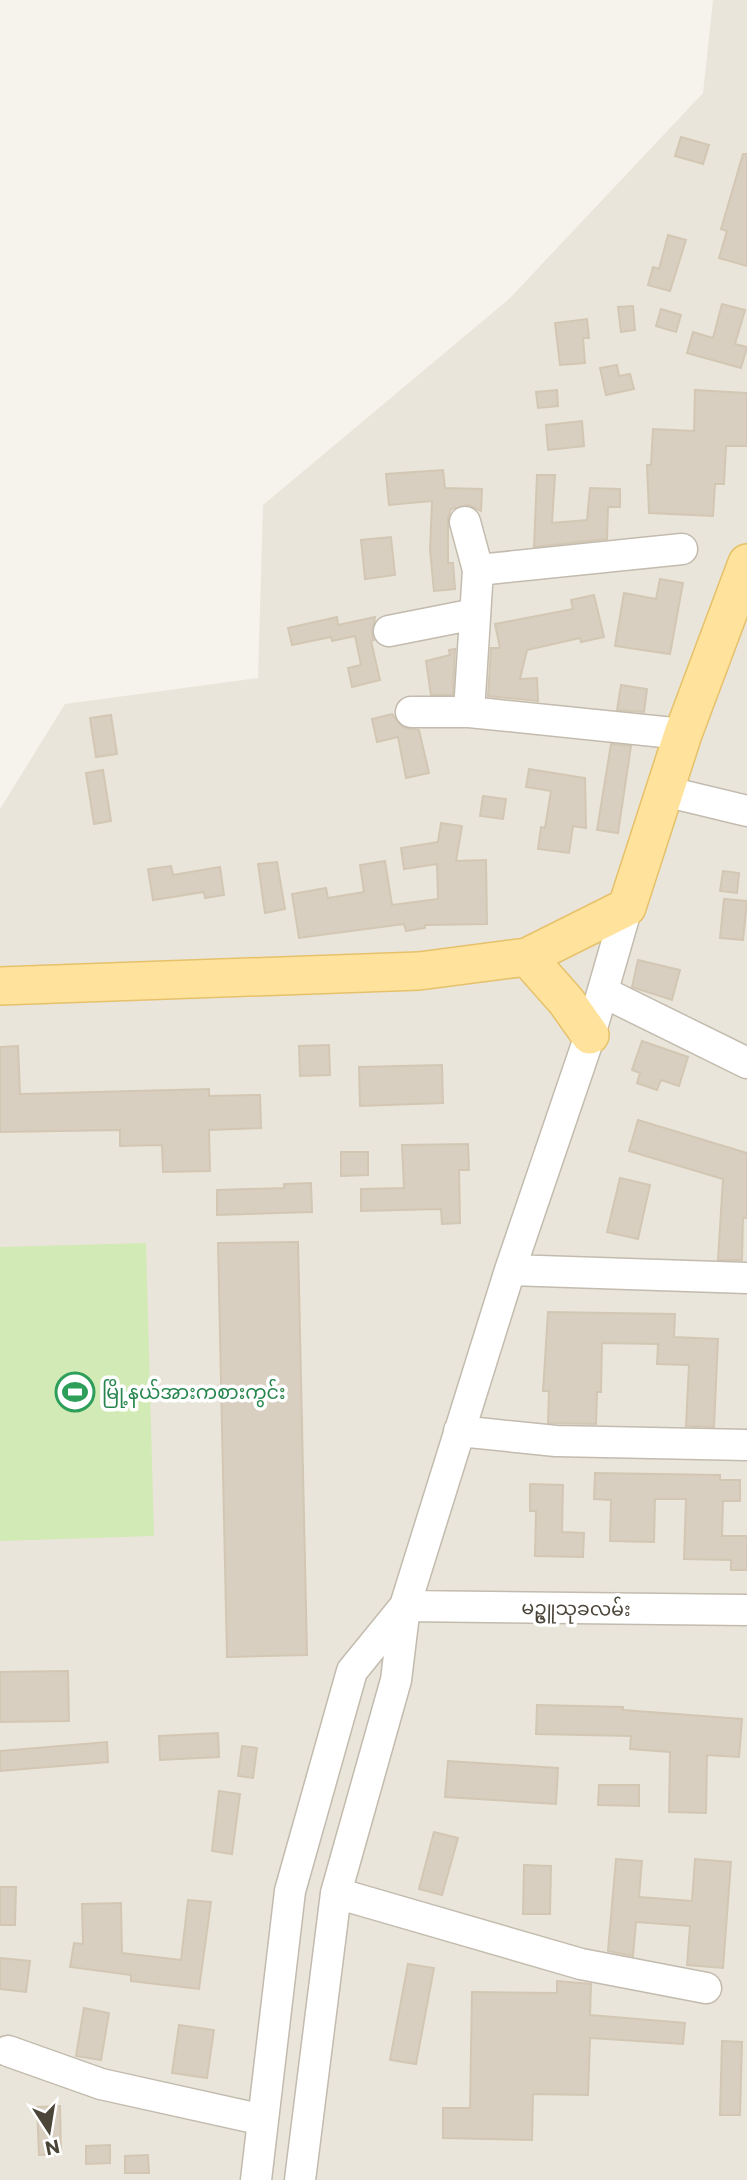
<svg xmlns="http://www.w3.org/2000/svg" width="747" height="2180" viewBox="0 0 747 2180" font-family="Commissioner,'Noto Sans Myanmar',sans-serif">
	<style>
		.residential { fill: #eae5da }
		.green { fill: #d2eab5 }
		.building { fill: #d8cfc1; stroke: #d3c7b4; stroke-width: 2 }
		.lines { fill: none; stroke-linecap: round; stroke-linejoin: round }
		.minor-casing { stroke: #c2bbae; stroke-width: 33 }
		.major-casing { stroke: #e6c16a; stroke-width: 40 }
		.minor { stroke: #fff; stroke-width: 30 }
		.major { stroke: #ffe39c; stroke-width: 37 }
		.labels { text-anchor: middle; stroke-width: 7; stroke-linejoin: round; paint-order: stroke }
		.leisure-label { font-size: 19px; fill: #27864d; stroke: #fff; text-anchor: start }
		.street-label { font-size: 19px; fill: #4b4439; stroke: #fff }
	</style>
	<rect width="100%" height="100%" fill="#f6f3ec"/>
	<path class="residential" d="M 713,0 L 747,0 L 747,2180 L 0,2180 L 0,809 L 65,704 L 258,678 L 263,505 L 509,299 L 703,93 Z"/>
	<path class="green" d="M 146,1243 L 154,1536 L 0,1541 L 0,1247 Z"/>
	<path class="building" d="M 681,137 L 709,145 L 703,164 L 675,156 Z
		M 743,154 L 747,154 L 747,266 L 719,258 L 727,231 L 721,229 Z
		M 668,235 L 686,240 L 670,291 L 648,285 L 653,267 L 659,269 Z
		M 722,304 L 745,310 L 735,344 L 747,347 L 741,368 L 687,353 L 693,332 L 713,338 Z
		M 633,306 L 635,330 L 621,332 L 618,307 Z
		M 661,309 L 681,315 L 676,332 L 656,326 Z
		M 587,319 L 589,338 L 583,338 L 585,363 L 560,365 L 555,323 Z
		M 617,365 L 619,376 L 630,374 L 634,389 L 606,395 L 600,368 Z
		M 557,390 L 558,406 L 538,408 L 536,392 Z
		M 695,390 L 747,393 L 747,446 L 726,446 L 724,484 L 715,484 L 713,516 L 649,513 L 647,465 L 651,465 L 653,429 L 694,431 Z
		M 582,421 L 584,446 L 548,450 L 546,425 Z
		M 443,470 L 445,488 L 482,489 L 481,511 L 469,505 L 451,509 L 448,518 L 448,563 L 453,563 L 455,589 L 434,591 L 430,550 L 432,501 L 389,505 L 386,474 Z
		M 537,475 L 555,475 L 552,523 L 587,520 L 590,488 L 620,489 L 620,507 L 608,507 L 607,539 L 534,547 Z
		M 391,537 L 395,575 L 365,579 L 361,540 Z
		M 660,579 L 683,583 L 670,654 L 615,646 L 624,593 L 656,599 Z
		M 594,595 L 604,637 L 581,642 L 580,638 L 527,650 L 520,679 L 537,678 L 538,701 L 488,696 L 491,648 L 500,648 L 495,624 L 573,609 L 571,600 Z
		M 337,617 L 338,625 L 375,617 L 372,634 L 374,640 L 371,641 L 380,680 L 352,687 L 348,668 L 361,665 L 355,636 L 332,641 L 331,637 L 292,645 L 288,628 Z
		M 455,649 L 453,695 L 431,695 L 426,661 L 450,655 L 449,650 Z
		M 621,685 L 647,689 L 644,712 L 617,710 Z
		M 392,714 L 403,727 L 419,730 L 429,773 L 406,778 L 398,737 L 377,742 L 372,719 Z
		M 111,715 L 117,754 L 96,757 L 90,718 Z
		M 611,744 L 631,746 L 618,833 L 597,830 Z
		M 529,769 L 585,778 L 586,828 L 573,826 L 569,853 L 538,849 L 541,827 L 545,828 L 551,791 L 526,787 Z
		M 103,770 L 111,821 L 94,824 L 86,773 Z
		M 483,796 L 506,799 L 503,819 L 480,816 Z
		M 441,823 L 462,826 L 456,861 L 486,860 L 487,924 L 425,925 L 425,928 L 406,931 L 404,924 L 299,938 L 292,894 L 326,888 L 328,898 L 364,892 L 360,865 L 385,861 L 392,905 L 438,899 L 437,864 L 404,869 L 401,848 L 438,842 Z
		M 277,862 L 285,909 L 265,913 L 258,864 Z
		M 171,866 L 173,875 L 220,867 L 224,895 L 205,898 L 204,892 L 153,900 L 148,869 Z
		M 723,871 L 739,873 L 737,893 L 720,891 Z
		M 724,899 L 747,901 L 743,940 L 720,938 Z
		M 638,960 L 680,970 L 672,1000 L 632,987 Z
		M 642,1041 L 688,1057 L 679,1086 L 661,1080 L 657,1090 L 637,1083 L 640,1073 L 632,1070 Z
		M 329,1045 L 330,1075 L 300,1076 L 299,1046 Z
		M 18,1046 L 20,1094 L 209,1089 L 209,1096 L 260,1095 L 261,1128 L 209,1130 L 210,1171 L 163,1172 L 162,1145 L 120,1146 L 120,1130 L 0,1132 L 0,1047 Z
		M 442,1065 L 443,1103 L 360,1106 L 359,1067 Z
		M 638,1120 L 747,1153 L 747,1218 L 743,1218 L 742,1260 L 718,1260 L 723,1179 L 629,1151 Z
		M 468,1144 L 469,1170 L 459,1170 L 460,1223 L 442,1224 L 441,1209 L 361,1211 L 361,1189 L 404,1188 L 402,1145 Z
		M 341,1152 L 368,1152 L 368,1175 L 341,1176 Z
		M 620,1178 L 650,1185 L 638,1239 L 607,1232 Z
		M 311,1183 L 312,1212 L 217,1215 L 217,1190 L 284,1188 L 284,1184 Z
		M 298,1242 L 307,1655 L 227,1657 L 218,1243 Z
		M 548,1312 L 675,1314 L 674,1337 L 718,1339 L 714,1427 L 686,1426 L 689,1365 L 657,1364 L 658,1344 L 602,1343 L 601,1392 L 597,1392 L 596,1424 L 548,1423 L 549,1391 L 543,1391 Z
		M 595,1473 L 720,1475 L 720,1480 L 740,1480 L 740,1501 L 723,1501 L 722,1536 L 747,1536 L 747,1570 L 731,1570 L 731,1560 L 684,1559 L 686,1499 L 655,1499 L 654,1542 L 610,1541 L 611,1500 L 594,1499 Z
		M 530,1484 L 563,1485 L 562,1532 L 584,1533 L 583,1557 L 535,1556 L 536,1511 L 530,1511 Z
		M 68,1671 L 69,1721 L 0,1722 L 0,1672 Z
		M 537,1705 L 623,1707 L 623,1710 L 742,1719 L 739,1757 L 707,1755 L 706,1813 L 669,1812 L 670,1752 L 630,1749 L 631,1736 L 536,1734 Z
		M 218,1733 L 219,1757 L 160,1760 L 159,1736 Z
		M 107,1742 L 108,1762 L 0,1771 L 0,1751 Z
		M 242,1746 L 257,1748 L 253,1778 L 238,1776 Z
		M 448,1761 L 558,1768 L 556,1804 L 445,1797 Z
		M 599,1785 L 639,1785 L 639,1806 L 598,1805 Z
		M 219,1791 L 240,1794 L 232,1854 L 212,1851 Z
		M 434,1832 L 458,1838 L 442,1895 L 419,1889 Z
		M 616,1859 L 642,1861 L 639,1897 L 692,1901 L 695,1859 L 731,1862 L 723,1968 L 687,1965 L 690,1926 L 636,1922 L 633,1956 L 608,1951 Z
		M 524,1865 L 551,1866 L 550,1914 L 523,1914 Z
		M 0,1887 L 16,1887 L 15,1925 L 0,1925 Z
		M 188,1900 L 211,1902 L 199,1989 L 131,1981 L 131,1975 L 70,1967 L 74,1943 L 83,1944 L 82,1904 L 121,1903 L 122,1953 L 181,1960 Z
		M 0,1958 L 30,1961 L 26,1992 L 0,1989 Z
		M 408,1964 L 434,1968 L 416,2064 L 390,2060 Z
		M 557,1981 L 591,1984 L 590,2015 L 685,2023 L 683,2044 L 590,2038 L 588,2095 L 533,2094 L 532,2140 L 443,2138 L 443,2108 L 470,2108 L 472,1992 L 557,1993 Z
		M 84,2008 L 109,2013 L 101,2060 L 76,2056 Z
		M 179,2025 L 214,2030 L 207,2078 L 172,2073 Z
		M 722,2041 L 742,2042 L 740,2115 L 720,2115 Z
		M 60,2106 L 61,2154 L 39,2155 L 37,2107 Z
		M 110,2145 L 110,2163 L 86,2164 L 86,2146 Z
		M 148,2155 L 149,2173 L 125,2173 L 125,2156 Z"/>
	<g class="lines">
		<defs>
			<path id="minor" d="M 465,522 L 478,570 L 469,712
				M 478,570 L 682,549
				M 389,631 L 475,614
				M 411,712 L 469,712 L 683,734
				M 664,791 L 747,811
				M 603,992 L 747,1063
				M 510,1270 L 747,1278
				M 459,1431 L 556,1441 L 747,1445
				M 405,1606 L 747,1610
				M 336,1893 L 581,1964 L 706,1988
				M 8,2051 L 101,2084 L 263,2120
				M 256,2180 L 290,1891 L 352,1671 L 405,1606
				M 300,2180 L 336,1893 L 396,1680 L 405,1606 L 510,1270 L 590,1035 L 627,907"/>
			<path id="major" d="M 527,957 L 566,1001 L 590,1035
				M 0,986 L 419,971 L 527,957 L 627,907 L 683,734 L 747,563"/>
		</defs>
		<use href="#minor" class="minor-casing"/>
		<use href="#major" class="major-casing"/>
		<use href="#minor" class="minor"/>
		<use href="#major" class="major"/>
	</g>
	<defs>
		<symbol id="stadium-ring" viewBox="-11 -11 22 22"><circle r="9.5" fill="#fff" stroke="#2e9e5b" stroke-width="1.5"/><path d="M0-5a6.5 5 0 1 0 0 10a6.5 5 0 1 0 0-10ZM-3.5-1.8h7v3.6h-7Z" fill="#2e9e5b"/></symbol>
	</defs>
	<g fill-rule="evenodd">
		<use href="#stadium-ring" x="53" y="1370" width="44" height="44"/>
	</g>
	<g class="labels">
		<g class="leisure-label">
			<text x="102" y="1399">မြို့နယ်အားကစားကွင်း</text>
		</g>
		<g class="street-label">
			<text transform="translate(576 1608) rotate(1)" y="7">မဥ္ဇူသုခလမ်း</text>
		</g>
	</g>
	<g transform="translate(49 2131) rotate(168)" stroke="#ffffff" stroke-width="5" paint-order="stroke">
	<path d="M0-5L12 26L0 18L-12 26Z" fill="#4b4439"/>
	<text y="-10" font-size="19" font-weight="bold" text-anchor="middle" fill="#4b4439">N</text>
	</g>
</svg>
